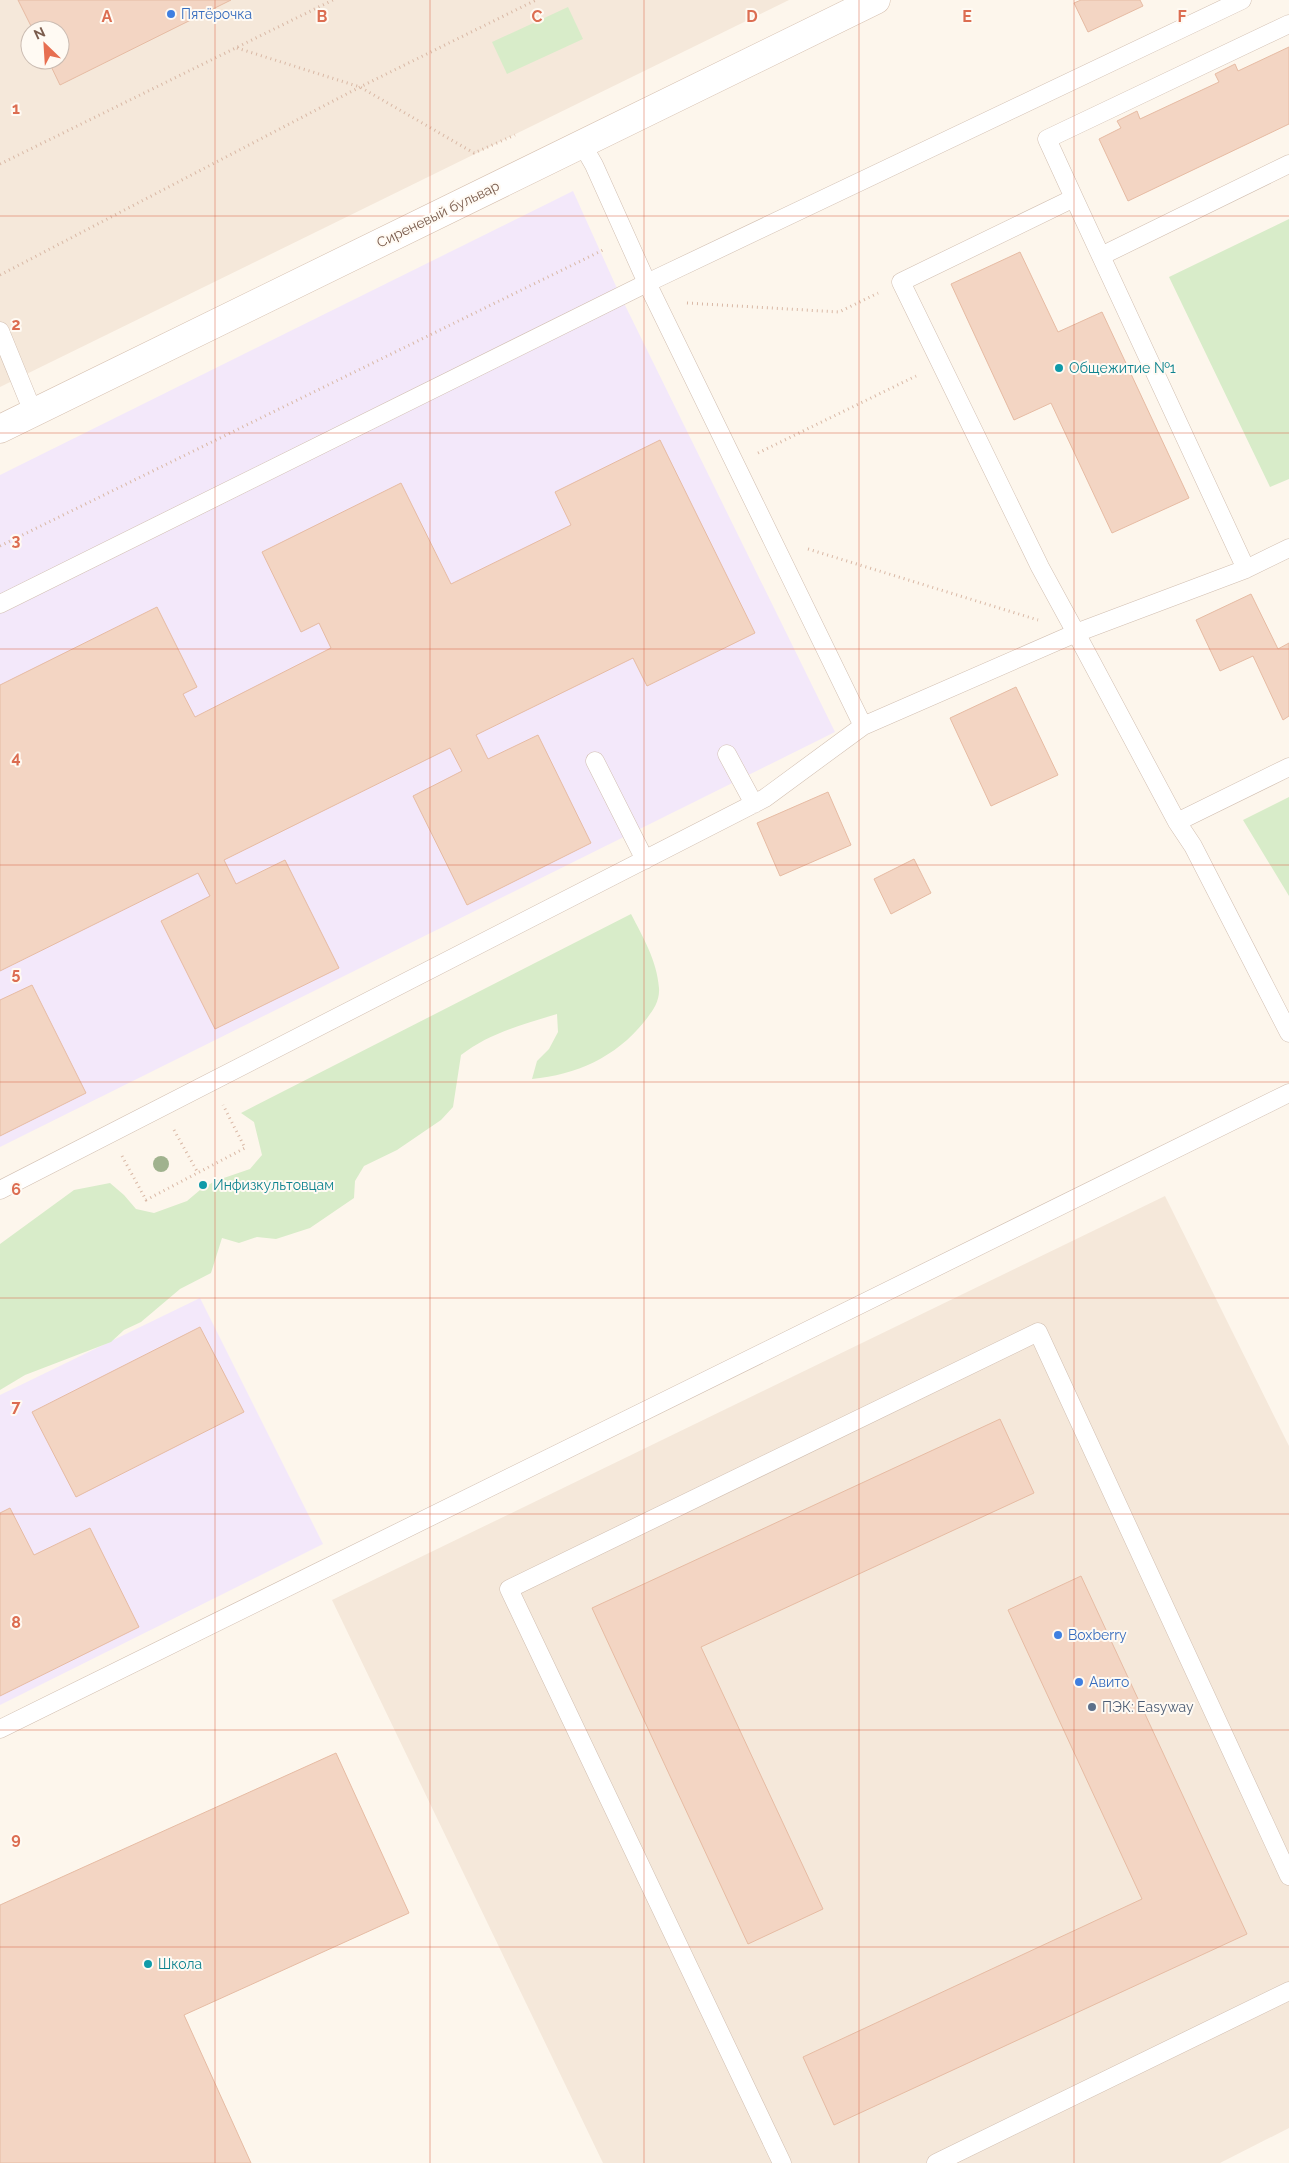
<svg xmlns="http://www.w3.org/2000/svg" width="1289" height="2163" viewBox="0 0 1289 2163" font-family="Raleway,sans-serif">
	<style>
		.residential { fill: #f5e8da; fill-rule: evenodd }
		.education { fill: #f3e8fa }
		.green { fill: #d8ecc9 }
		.building { fill: #f3d5c3; stroke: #e6bba3 }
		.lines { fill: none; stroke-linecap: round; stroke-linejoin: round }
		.service-casing { stroke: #d1beb0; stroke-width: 19 }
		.secondary-casing { stroke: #d6c0b0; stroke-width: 29 }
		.path { stroke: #d9b8a5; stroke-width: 3; stroke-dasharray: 1 4; stroke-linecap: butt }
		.service { stroke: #fff; stroke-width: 18 }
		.secondary { stroke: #fff; stroke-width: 28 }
		.tree { fill: #a0b28e }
		.grid { fill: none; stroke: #dc6d51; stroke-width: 1; stroke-opacity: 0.55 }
		.shop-dot { fill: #3f7fe0; stroke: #fffaf3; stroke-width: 2 }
		.culture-dot { fill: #0f9aa8; stroke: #fffaf3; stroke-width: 2 }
		.service-dot { fill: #5c6f8a; stroke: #fffaf3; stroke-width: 2 }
		.labels { text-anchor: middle; stroke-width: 4; stroke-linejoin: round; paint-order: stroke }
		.shop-label { font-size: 14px; fill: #366cbe; stroke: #fffaf3; text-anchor: start }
		.street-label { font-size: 14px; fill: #7a5c4d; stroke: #fffaf3 }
		.culture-label { font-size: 14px; fill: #0d838f; stroke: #fffaf3; text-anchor: start }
		.service-label { font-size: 14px; fill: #4e5e75; stroke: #fffaf3; text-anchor: start }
		.grid-label { font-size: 16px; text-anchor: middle; font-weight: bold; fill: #dc6d51; stroke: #fffaf3; stroke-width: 4; stroke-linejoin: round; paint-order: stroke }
	</style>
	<rect width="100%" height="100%" fill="#fdf6ec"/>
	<path class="residential" d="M 0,0 L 789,0 L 0,387 ZM 30,30 L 60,30 L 60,60 L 30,60 Z
		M 1165,1196 L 1289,1446 L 1289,2128 L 1220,2163 L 603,2163 L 332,1600 Z"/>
	<path class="education" d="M 573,191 L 620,295 L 835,732 L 0,1147 L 0,475 Z
		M 200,1298 L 323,1544 L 0,1705 L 0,1395 Z"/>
	<path class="green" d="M 568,7 L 583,39 L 507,74 L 492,42 Z
		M 1289,219 L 1289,479 L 1270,487 L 1169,277 Z
		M 1289,797 L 1289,896 L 1243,820 Z
		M 631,914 C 643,937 657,961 659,988 C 660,1002 652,1012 644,1022 C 616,1057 576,1075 532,1079 L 537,1061 L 549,1049 L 558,1032 L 557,1014 C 524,1024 489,1033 461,1055 L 453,1107 L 441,1120 L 397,1150 L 364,1166 L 355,1181 L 354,1198 L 310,1228 L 276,1239 L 257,1237 L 239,1243 L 222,1238 L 211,1273 L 180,1289 L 141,1322 L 124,1330 L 111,1342 L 25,1375 L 0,1390 L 0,1244 L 74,1190 L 110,1183 L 124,1195 L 136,1209 L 154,1213 L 187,1201 L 200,1190 L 215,1181 L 250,1169 L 262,1155 L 254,1122 L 241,1113 Z"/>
	<path class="building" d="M 18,0 L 231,0 L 60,85 L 48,60 L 60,60 L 60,30 L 33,30 Z
		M 1081,0 L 1140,0 L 1143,6 L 1088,32 L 1074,3 Z
		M 1289,47 L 1289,124 L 1128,201 L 1099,139 L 1121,128 L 1117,121 L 1137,111 L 1140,119 L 1219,82 L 1215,74 L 1235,64 L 1238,71 Z
		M 1020,252 L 1058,332 L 1102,312 L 1189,498 L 1112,533 L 1051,403 L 1014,420 L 951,284 Z
		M 660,440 L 755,633 L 647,686 L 633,658 L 476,735 L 488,759 L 538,735 L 591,843 L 467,905 L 413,796 L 462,771 L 450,748 L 224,860 L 236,884 L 285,860 L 339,968 L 215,1029 L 161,921 L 210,896 L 198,873 L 0,971 L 0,685 L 157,607 L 197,687 L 183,694 L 195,717 L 331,648 L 319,623 L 301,632 L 262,552 L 401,483 L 451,584 L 571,525 L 555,492 Z
		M 1251,594 L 1278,649 L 1289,643 L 1289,716 L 1283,720 L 1253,656 L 1220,671 L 1196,620 Z
		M 1016,687 L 1058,775 L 991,806 L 950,718 Z
		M 828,792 L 851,845 L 780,876 L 757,823 Z
		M 914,859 L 931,893 L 891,914 L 874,879 Z
		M 32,985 L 86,1093 L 0,1136 L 0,1000 Z
		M 200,1327 L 244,1412 L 76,1497 L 32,1412 Z
		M 1000,1419 L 1034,1493 L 701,1647 L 823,1909 L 748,1944 L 592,1608 Z
		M 10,1508 L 34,1555 L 90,1528 L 139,1627 L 0,1696 L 0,1513 Z
		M 1081,1576 L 1247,1934 L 834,2125 L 803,2057 L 1142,1899 L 1008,1610 Z
		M 336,1753 L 409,1913 L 184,2015 L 251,2163 L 0,2163 L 0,1905 Z"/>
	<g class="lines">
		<defs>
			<path id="service" d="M 582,144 L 594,165 L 647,283 L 1242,0
				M 1074,198 L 1047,139 L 1289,24
				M 1101,256 L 1289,164
				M 0,331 L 33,412
				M 1246,569 L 1074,198 L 901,282 L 1040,567 L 1076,633 L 1246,569 L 1289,548
				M 0,604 L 647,283 L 863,726 L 1076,633 L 1177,822 L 1193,846 L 1289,1033
				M 727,754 L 754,804
				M 595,761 L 645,860
				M 1177,822 L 1289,767
				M 0,1190 L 765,798 L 863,726
				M 0,1729 L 1289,1093
				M 782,2163 L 509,1589 L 1038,1332 L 1289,1876
				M 936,2163 L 1289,1991"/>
			<path id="secondary" d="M 0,429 L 876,0"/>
		</defs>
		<use href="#service" class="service-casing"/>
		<use href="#secondary" class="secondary-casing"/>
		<path class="path" d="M 237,48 L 360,87 L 474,153 L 515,135
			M 0,164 L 333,0
			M 0,275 L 360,87 L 536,0
			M 687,303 L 839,312 L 878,293
			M 758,453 L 916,376
			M 0,546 L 603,250
			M 808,549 L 1038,620
			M 174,1130 L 198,1173
			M 122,1156 L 146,1200 L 245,1148 L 223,1105"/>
		<use href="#service" class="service"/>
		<use href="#secondary" class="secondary"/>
	</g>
	<circle class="tree" cx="161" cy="1164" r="8"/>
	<path class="grid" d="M 215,0 L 215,2163M 430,0 L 430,2163M 644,0 L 644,2163M 859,0 L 859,2163M 1074,0 L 1074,2163M 0,216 L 1289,216M 0,433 L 1289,433M 0,649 L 1289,649M 0,865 L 1289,865M 0,1082 L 1289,1082M 0,1298 L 1289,1298M 0,1514 L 1289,1514M 0,1730 L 1289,1730M 0,1947 L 1289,1947"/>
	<g class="shop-dot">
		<circle cx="171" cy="14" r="5"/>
		<circle cx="1058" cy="1635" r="5"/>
		<circle cx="1079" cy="1682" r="5"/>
	</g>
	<g class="culture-dot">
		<circle cx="1059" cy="368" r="5"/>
		<circle cx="203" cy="1185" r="5"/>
		<circle cx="148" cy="1964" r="5"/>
	</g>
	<circle class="service-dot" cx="1092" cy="1707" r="5"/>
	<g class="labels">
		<g class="shop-label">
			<text x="181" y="19">Пятёрочка</text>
			<text x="1068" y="1640">Boxberry</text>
			<text x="1089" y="1687">Авито</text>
		</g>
		<g class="street-label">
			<text transform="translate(438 214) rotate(-26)" y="5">Сиреневый бульвар</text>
		</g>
		<g class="culture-label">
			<text x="1069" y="373">Общежитие №1</text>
			<text x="213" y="1190">Инфизкультовцам</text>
			<text x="158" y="1969">Школа</text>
		</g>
		<g class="service-label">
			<text x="1102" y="1712">ПЭК: Easyway</text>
		</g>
	</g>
	<g class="grid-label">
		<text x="107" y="22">A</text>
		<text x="322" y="22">B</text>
		<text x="537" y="22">C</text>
		<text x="752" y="22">D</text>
		<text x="967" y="22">E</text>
		<text x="1182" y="22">F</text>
		<text x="16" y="114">1</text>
		<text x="16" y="330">2</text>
		<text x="16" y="546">3</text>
		<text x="16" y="763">4</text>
		<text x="16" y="979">5</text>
		<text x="16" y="1195">6</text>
		<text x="16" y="1412">7</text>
		<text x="16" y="1628">8</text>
		<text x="16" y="1844">9</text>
	</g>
	<g transform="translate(45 45) rotate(335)"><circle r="24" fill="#fffaf3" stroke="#cabbb1"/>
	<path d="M0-4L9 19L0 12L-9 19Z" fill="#e76f51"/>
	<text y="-8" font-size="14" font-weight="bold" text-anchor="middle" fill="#7a5c4d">N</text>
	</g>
</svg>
